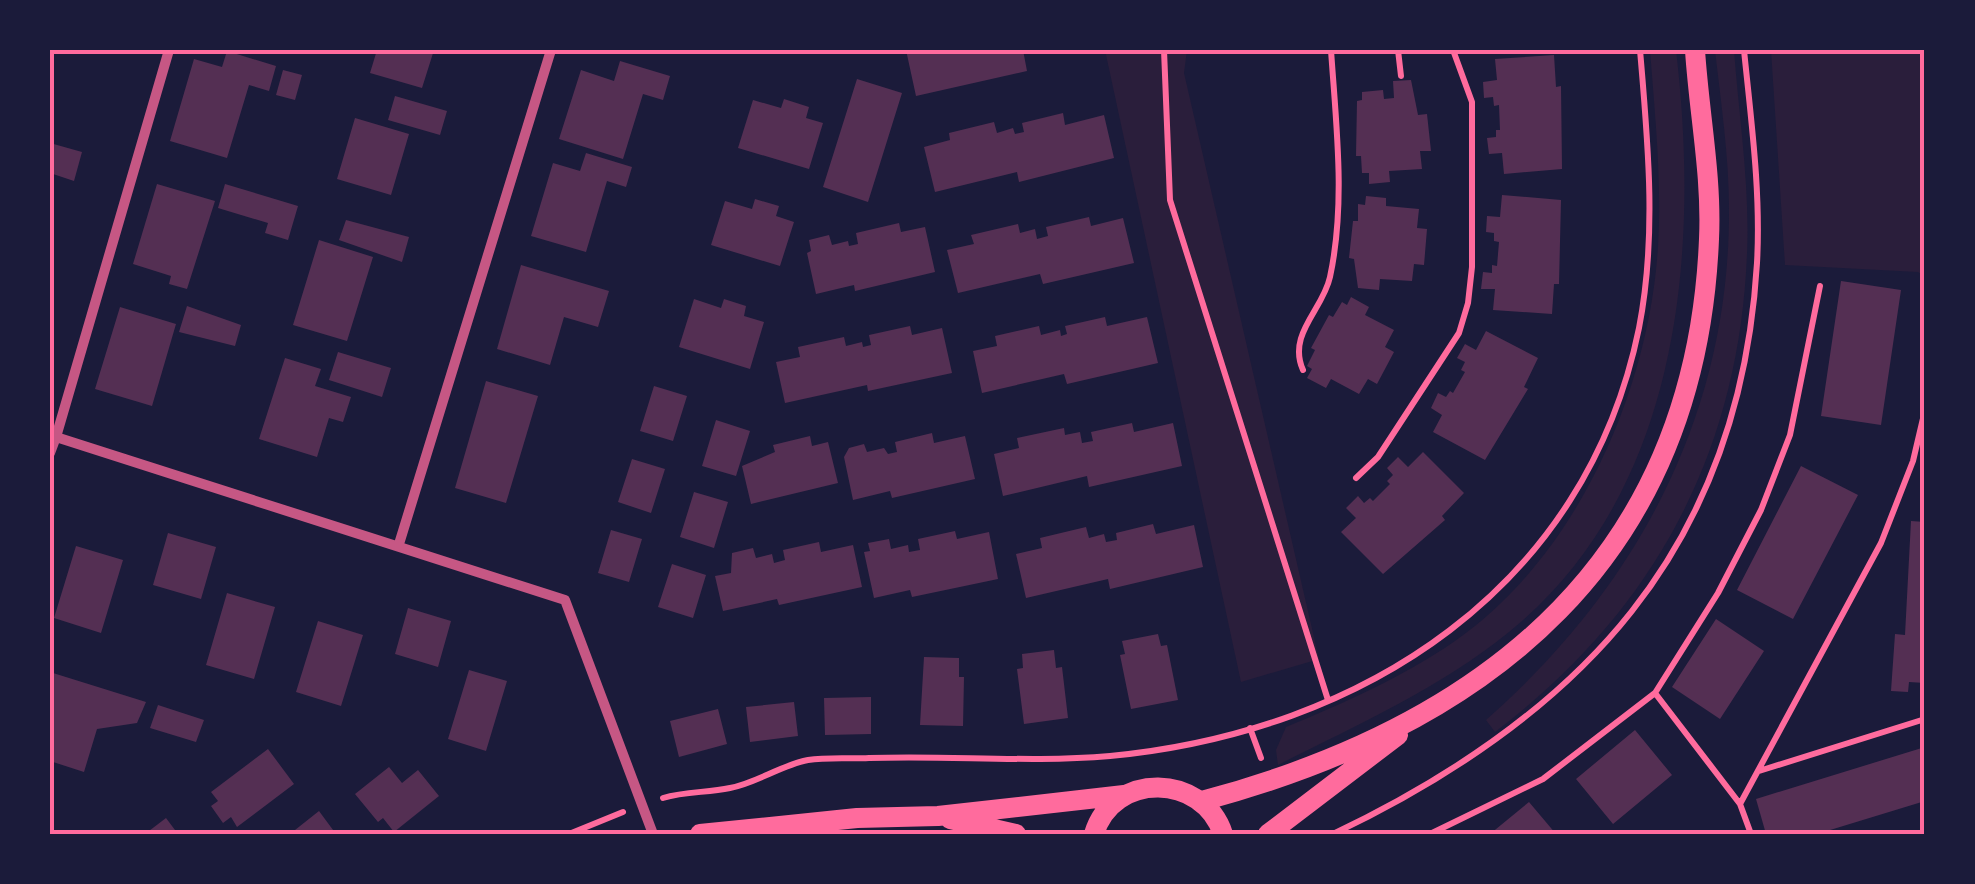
<svg xmlns="http://www.w3.org/2000/svg" width="1975" height="884" viewBox="0 0 1975 884" font-family="Cabin,sans-serif">
	<style>
		.green { fill: #2a1e3b }
		.building { fill: #542f53 }
		.lines { fill: none; stroke-linecap: round; stroke-linejoin: round }
		.path { stroke: #ff6b9d; stroke-width: 6 }
		.minor { stroke: #c65784; stroke-width: 10 }
		.secondary { stroke: #ff6b9d; stroke-width: 20 }
		.neatline { fill: none; stroke: #ff6b9d; stroke-width: 4 }
	</style>
	<rect width="100%" height="100%" fill="#1b1b3a"/>
	<path class="green" d="M 1105,50 L 1187,50 L 1184,73 L 1319,659 L 1241,682 Z
		M 1650,50 L 1676,50 C 1700,253 1681,493 1509,632 C 1440,688 1357,725 1278,765 L 1276,750 L 1286,727 C 1344,703 1403,677 1455,641 C 1576,557 1649,391 1658,247 C 1662,181 1655,116 1650,50 Z
		M 1715,50 L 1734,50 C 1739,118 1750,186 1747,254 C 1739,454 1653,612 1495,732 L 1486,720 C 1638,586 1730,413 1729,209 C 1729,156 1721,103 1715,50 Z
		M 1771,50 L 1925,50 L 1925,277 L 1918,272 L 1785,265 Z"/>
	<path class="building" d="M 377,50 L 434,50 L 422,88 L 370,73 Z
		M 906,50 L 1023,50 L 1027,71 L 916,96 Z
		M 227,51 L 276,66 L 269,91 L 249,85 L 227,158 L 170,141 L 194,59 L 222,67 Z
		M 1554,55 L 1556,87 L 1561,86 L 1562,169 L 1504,174 L 1502,153 L 1489,154 L 1487,138 L 1496,137 L 1496,130 L 1500,130 L 1499,105 L 1494,106 L 1493,97 L 1484,98 L 1483,82 L 1497,80 L 1495,59 Z
		M 620,61 L 670,76 L 663,100 L 643,94 L 623,159 L 559,139 L 581,70 L 614,81 Z
		M 283,70 L 302,75 L 295,100 L 276,95 Z
		M 857,79 L 902,93 L 868,202 L 823,187 Z
		M 1411,80 L 1418,115 L 1427,114 L 1431,151 L 1420,151 L 1422,169 L 1389,171 L 1390,182 L 1369,184 L 1369,173 L 1362,173 L 1361,156 L 1356,156 L 1357,101 L 1362,100 L 1362,92 L 1383,90 L 1384,99 L 1394,98 L 1393,81 Z
		M 395,96 L 447,111 L 440,135 L 388,120 Z
		M 784,99 L 809,107 L 806,118 L 823,123 L 809,169 L 738,148 L 753,100 L 781,108 Z
		M 1063,113 L 1065,125 L 1104,115 L 1114,158 L 1019,182 L 1017,172 L 935,192 L 924,147 L 950,140 L 949,133 L 994,122 L 997,133 L 1013,128 L 1015,134 L 1024,132 L 1022,123 Z
		M 355,118 L 409,134 L 391,195 L 337,179 Z
		M 50,143 L 82,152 L 74,181 L 50,173 Z
		M 586,153 L 632,167 L 626,187 L 607,181 L 586,252 L 531,236 L 553,163 L 580,171 Z
		M 157,184 L 215,201 L 187,289 L 169,284 L 171,276 L 133,264 Z
		M 225,184 L 298,206 L 288,240 L 265,233 L 268,223 L 218,208 Z
		M 1502,195 L 1561,200 L 1559,284 L 1554,284 L 1552,314 L 1493,310 L 1495,289 L 1481,289 L 1483,272 L 1492,273 L 1492,265 L 1497,266 L 1499,242 L 1494,241 L 1494,233 L 1486,232 L 1487,216 L 1500,217 Z
		M 1366,196 L 1386,198 L 1386,206 L 1419,209 L 1417,228 L 1427,229 L 1424,265 L 1414,264 L 1412,281 L 1380,279 L 1379,290 L 1358,288 L 1354,259 L 1349,258 L 1353,221 L 1358,221 L 1358,204 L 1365,205 Z
		M 755,199 L 779,206 L 776,216 L 794,222 L 780,266 L 711,245 L 725,201 L 752,209 Z
		M 1089,217 L 1091,226 L 1123,218 L 1134,263 L 1043,284 L 1040,274 L 958,293 L 947,250 L 974,244 L 971,235 L 1018,224 L 1020,233 L 1035,229 L 1037,239 L 1048,236 L 1046,227 Z
		M 346,220 L 409,237 L 402,262 L 339,240 Z
		M 899,223 L 901,232 L 925,227 L 935,272 L 855,291 L 854,285 L 816,294 L 807,253 L 811,251 L 809,240 L 829,235 L 832,245 L 848,241 L 849,246 L 858,244 L 856,233 Z
		M 319,240 L 373,257 L 347,341 L 293,325 Z
		M 521,265 L 609,291 L 598,327 L 564,317 L 550,365 L 497,349 Z
		M 1841,281 L 1901,290 L 1881,425 L 1821,416 Z
		M 1351,297 L 1369,307 L 1365,315 L 1394,330 L 1385,347 L 1394,352 L 1377,384 L 1368,379 L 1359,394 L 1331,379 L 1326,388 L 1307,378 L 1312,369 L 1307,366 L 1315,350 L 1311,348 L 1329,315 L 1333,317 L 1342,302 L 1347,305 Z
		M 694,299 L 721,308 L 724,299 L 746,306 L 744,316 L 764,322 L 750,369 L 679,347 Z
		M 187,306 L 241,325 L 235,346 L 179,332 Z
		M 120,307 L 176,324 L 152,406 L 95,389 Z
		M 1105,317 L 1107,326 L 1147,317 L 1158,363 L 1067,384 L 1064,374 L 982,393 L 973,351 L 997,346 L 995,336 L 1039,326 L 1041,335 L 1060,330 L 1061,336 L 1067,334 L 1065,326 Z
		M 910,326 L 912,335 L 942,328 L 952,373 L 868,391 L 867,385 L 785,403 L 776,362 L 800,357 L 798,347 L 844,337 L 846,346 L 862,342 L 863,347 L 871,345 L 869,335 Z
		M 1486,331 L 1538,358 L 1524,387 L 1528,389 L 1485,460 L 1433,432 L 1442,415 L 1431,408 L 1438,393 L 1446,397 L 1450,391 L 1453,393 L 1465,372 L 1461,370 L 1465,362 L 1457,358 L 1465,344 L 1476,350 Z
		M 338,352 L 391,368 L 382,397 L 329,380 Z
		M 285,358 L 321,369 L 315,386 L 351,397 L 343,422 L 329,418 L 317,457 L 259,439 Z
		M 486,381 L 538,396 L 506,503 L 455,488 Z
		M 654,386 L 687,396 L 673,441 L 640,431 Z
		M 716,420 L 750,431 L 736,476 L 702,466 Z
		M 1132,423 L 1134,432 L 1173,423 L 1182,466 L 1089,487 L 1087,476 L 1003,496 L 994,454 L 1019,448 L 1017,438 L 1064,428 L 1065,435 L 1080,432 L 1082,443 L 1093,441 L 1091,432 Z
		M 932,433 L 934,443 L 965,436 L 975,479 L 892,498 L 890,491 L 853,500 L 844,457 L 849,448 L 864,444 L 867,452 L 884,448 L 888,454 L 897,452 L 895,442 Z
		M 810,436 L 812,446 L 828,442 L 838,483 L 751,504 L 742,466 L 775,452 L 773,445 Z
		M 1423,452 L 1464,493 L 1442,516 L 1445,520 L 1383,574 L 1341,532 L 1356,518 L 1346,508 L 1358,496 L 1364,503 L 1370,498 L 1373,501 L 1390,484 L 1387,481 L 1393,475 L 1387,468 L 1398,457 L 1408,467 Z
		M 632,459 L 665,469 L 651,513 L 618,502 Z
		M 1801,466 L 1858,495 L 1793,619 L 1737,590 Z
		M 694,492 L 728,502 L 714,548 L 680,537 Z
		M 1911,521 L 1925,522 L 1925,683 L 1909,682 L 1908,692 L 1891,691 L 1895,634 L 1905,635 Z
		M 1153,524 L 1156,534 L 1194,525 L 1203,567 L 1110,589 L 1108,579 L 1026,598 L 1016,554 L 1042,548 L 1040,538 L 1086,527 L 1089,538 L 1104,534 L 1106,542 L 1117,540 L 1116,533 Z
		M 611,530 L 642,539 L 629,582 L 598,573 Z
		M 955,531 L 957,539 L 989,532 L 998,579 L 912,597 L 910,590 L 874,598 L 864,552 L 870,551 L 868,543 L 889,539 L 891,549 L 908,545 L 909,552 L 920,550 L 918,539 Z
		M 168,533 L 216,547 L 201,599 L 153,585 Z
		M 819,542 L 821,552 L 853,545 L 862,587 L 779,605 L 777,599 L 723,611 L 715,576 L 731,573 L 732,553 L 753,548 L 756,558 L 772,554 L 774,563 L 785,560 L 783,550 Z
		M 76,546 L 123,560 L 101,633 L 54,618 Z
		M 672,564 L 706,575 L 693,618 L 658,607 Z
		M 227,593 L 275,607 L 254,679 L 206,665 Z
		M 408,608 L 451,621 L 438,667 L 395,654 Z
		M 1716,619 L 1764,651 L 1720,719 L 1672,687 Z
		M 318,621 L 363,635 L 341,706 L 296,692 Z
		M 1158,634 L 1161,646 L 1167,645 L 1178,700 L 1131,709 L 1120,655 L 1125,654 L 1122,641 Z
		M 1054,650 L 1056,668 L 1062,667 L 1068,718 L 1024,724 L 1017,669 L 1023,668 L 1022,654 Z
		M 924,657 L 959,658 L 959,677 L 964,677 L 963,726 L 920,725 Z
		M 469,670 L 507,681 L 486,751 L 448,739 Z
		M 53,673 L 146,702 L 137,723 L 97,729 L 84,772 L 50,761 Z
		M 871,697 L 871,734 L 825,735 L 824,698 Z
		M 794,702 L 798,736 L 750,742 L 746,707 Z
		M 158,705 L 204,720 L 196,742 L 150,728 Z
		M 718,709 L 727,744 L 679,757 L 670,721 Z
		M 1635,730 L 1672,775 L 1613,824 L 1576,779 Z
		M 1925,747 L 1925,801 L 1817,834 L 1766,834 L 1756,799 Z
		M 268,749 L 294,784 L 237,827 L 231,817 L 223,823 L 211,806 L 218,801 L 211,792 Z
		M 389,767 L 402,783 L 418,770 L 439,796 L 394,832 L 383,818 L 378,822 L 355,794 Z
		M 1529,802 L 1556,834 L 1490,834 Z
		M 319,811 L 336,834 L 297,834 L 295,830 Z
		M 166,818 L 178,834 L 145,834 Z"/>
	<g class="lines">
		<path class="path" d="M 1164,50 L 1170,200 L 1328,700
			M 1398,50 L 1401,76
			M 1303,370 C 1287,334 1323,310 1330,277 C 1346,203 1336,124 1331,50
			M 1356,478 L 1378,457 L 1459,333 L 1468,303 L 1472,267 L 1472,102 L 1453,50
			M 1655,693 L 1740,804 L 1751,834
			M 1250,728 L 1261,758
			M 1759,771 L 1925,719
			M 663,798 C 686,791 707,793 730,788 C 757,783 781,765 808,760 C 827,757 849,759 869,758 C 949,755 1029,763 1110,756 C 1363,732 1586,588 1639,328 C 1657,236 1648,143 1640,50
			M 1740,804 L 1881,543 L 1913,461 L 1925,410
			M 569,834 L 623,812
			M 1333,834 C 1581,716 1740,549 1757,263 C 1761,192 1751,120 1744,50
			M 1430,834 L 1543,779 L 1655,693 L 1718,593 L 1761,510 L 1790,435 L 1820,286"/>
		<path class="minor" d="M 51,436 L 56,437 L 169,50
			M 50,453 L 56,437 L 565,600 L 653,834
			M 399,544 L 551,50"/>
		<path class="secondary" d="M 1202,801 C 1491,724 1696,557 1709,239 C 1712,176 1699,113 1695,50
			M 950,819 L 1016,834
			M 700,834 L 857,818 L 938,816 L 1124,795
			M 1094,834 C 1113,771 1203,773 1223,834
			M 1268,834 L 1398,735"/>
	</g>
	<rect width="1975" height="884" fill="none" stroke="#1b1b3a" stroke-width="105"/>
	<rect x="52" y="52" width="1870" height="780" class="neatline"/>
</svg>
